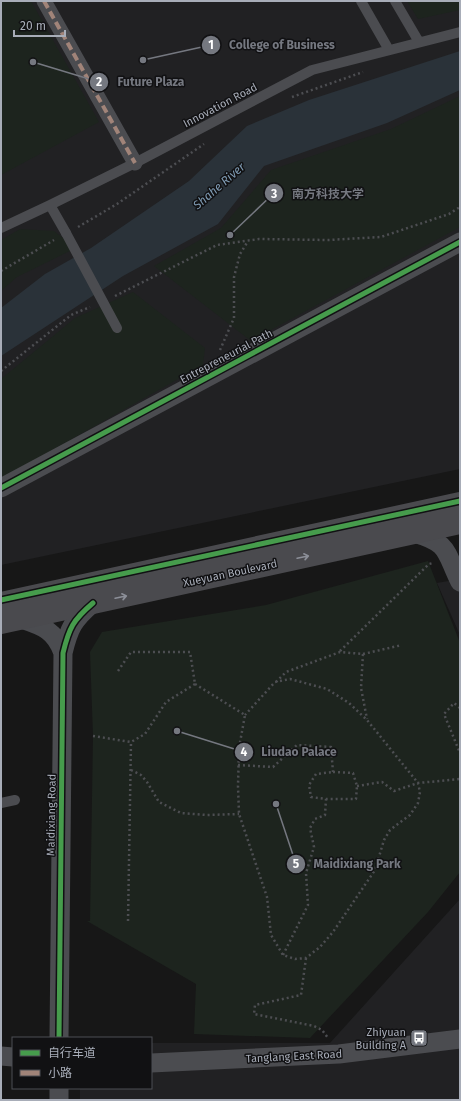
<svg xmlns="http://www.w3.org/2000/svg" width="461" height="1101" viewBox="0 0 461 1101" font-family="'Fira Sans','Noto Sans SC',sans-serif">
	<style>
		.built { fill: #212123 }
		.green { fill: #1d241e }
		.water { fill: #2a3239 }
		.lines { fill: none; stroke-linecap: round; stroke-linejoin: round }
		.path { stroke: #4d4e52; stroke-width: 2.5; stroke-dasharray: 2 3; stroke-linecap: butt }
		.service { stroke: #4b4c50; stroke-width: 10 }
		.pedestrian { stroke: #4b4c50; stroke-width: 15 }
		.minor { stroke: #4b4c50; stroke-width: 19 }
		.secondary { stroke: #4a4a4e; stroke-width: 22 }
		.service-bridge { stroke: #4b4c50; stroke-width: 10 }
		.quiet { stroke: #a18479; stroke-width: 4; stroke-dasharray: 8 4; stroke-linecap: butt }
		.cycleway-casing { stroke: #111113; stroke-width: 8 }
		.cycleway { stroke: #469c4c; stroke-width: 5 }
		.oneway { stroke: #8c8f98 }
		.labels { text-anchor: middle; stroke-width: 3; stroke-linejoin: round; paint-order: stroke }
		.street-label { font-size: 11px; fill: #a8adb8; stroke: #111113 }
		.poi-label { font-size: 11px; fill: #a8adb8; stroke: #111113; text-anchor: end }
		.water-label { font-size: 12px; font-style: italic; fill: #7f9bb3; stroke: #111113 }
		.leader { fill: none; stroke: #757880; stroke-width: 1.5 }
		.callout-dot { fill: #757880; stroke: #111113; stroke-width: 1.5 }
		.mark-label { font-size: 12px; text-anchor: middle; font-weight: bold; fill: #fff }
		.callout-label { font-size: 12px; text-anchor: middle; font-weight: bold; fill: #757880; stroke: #111113; stroke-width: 3; stroke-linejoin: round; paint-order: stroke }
	</style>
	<rect width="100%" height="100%" fill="#171717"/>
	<path class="built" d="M 1,1 L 460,1 L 460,469 L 1,565 Z
		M 460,579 L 460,635 L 437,583 Z
		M 460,899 L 460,1100 L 80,1100 L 80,1088 L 151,1088 L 151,1043 L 330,1043 Z"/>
	<path class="green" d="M 1,1 L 31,1 L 99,122 L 1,175 Z
		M 407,1 L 460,1 L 460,10 L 418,19 Z
		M 460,96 L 460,227 L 251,341 L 154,266 L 221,228 L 271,170 L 391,129 Z
		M 20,229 L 54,231 L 76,248 L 17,277 L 1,291 L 1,240 Z
		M 133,292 L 205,348 L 203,365 L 1,479 L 1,379 L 75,318 Z
		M 428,561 L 460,643 L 460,872 L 428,912 L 310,1038 L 194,1034 L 196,984 L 87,921 L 90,921 L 93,736 L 90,652 L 102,632 L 266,605 Z"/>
	<path class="water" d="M 460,51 L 460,90 L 387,123 L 264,166 L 218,224 L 123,276 L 1,356 L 1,308 L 45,274 L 91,248 L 189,181 L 247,126 L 309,100 Z"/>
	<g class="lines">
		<path class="path" d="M 292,97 L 363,72
			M 78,227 L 117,204 L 204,144
			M 1,271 L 54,240
			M 115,296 L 217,245 L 259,239 L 328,240 L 381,237 L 449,214 L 460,207
			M 220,350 L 234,318 L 234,277 L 240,254 L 248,241
			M 1,371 L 71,315 L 90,307
			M 340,651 L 429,564 L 433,563
			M 363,654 L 402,645
			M 118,671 L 131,652 L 190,652 L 195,684
			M 276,682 L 286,672 L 340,652 L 363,654 L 361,688 L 367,719
			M 195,684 L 245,715 L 239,748 L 238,786 L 239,814 L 267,897 L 271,935 L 283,955 L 295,959 L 306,958 L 320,947 L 333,932 L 375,870 L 384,840 L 390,830 L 410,815 L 418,803 L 420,792 L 418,783 L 367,720 L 349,703 L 327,689 L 290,679 L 275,682 L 245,715
			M 460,708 L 454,703 L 444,714 L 460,753
			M 93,736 L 131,742 L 145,734 L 166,702 L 195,684
			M 238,765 L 273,767 L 297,745 L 331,747 L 333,772
			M 131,770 L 141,775 L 147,782 L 159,802 L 181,813 L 207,815 L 239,814
			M 333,772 L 353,773 L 357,786 L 356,799 L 326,799 L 311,797 L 309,785 L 316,774 Z
			M 357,786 L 382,782 L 394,791 L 418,783 L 460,779
			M 128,921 L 131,742
			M 283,955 L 308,905 L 306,873 L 314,847 L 310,828 L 315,819 L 325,815 L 326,799
			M 306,958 L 301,995 L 255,1005 L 254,1014 L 314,1026 L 322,1030 L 328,1038"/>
		<path class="service" d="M 361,1 L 389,50
			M 395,1 L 419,42
			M 50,205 L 66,233
			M 1,228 L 50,205 L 135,163 L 312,70 L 460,32
			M 1,803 L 15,800"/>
		<path class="pedestrian" d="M 44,1 L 135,163"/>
		<path class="minor" d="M 1,488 L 460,242
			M 414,533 C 450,543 445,552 460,582
			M 21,619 C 42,626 55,630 63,653
			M 59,1038 L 63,653 C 69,628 73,620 93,603
			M 1,1056 L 13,1057
			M 151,1063 L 339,1054 L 460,1039
			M 59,1100 L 59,1088"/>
		<path class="secondary" d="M 1,603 L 460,503
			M 1,623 L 460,523"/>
		<path class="service-bridge" d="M 66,233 L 117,328"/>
		<path class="quiet" d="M 44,1 L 135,163"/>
		<defs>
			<path id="cycleway" d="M 1,488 L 460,242
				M 1,600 L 460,501
				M 59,1038 L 63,653 C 69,628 73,620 93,603"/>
		</defs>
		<use href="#cycleway" class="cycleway-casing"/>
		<use href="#cycleway" class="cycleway"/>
	</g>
	<defs><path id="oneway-shaft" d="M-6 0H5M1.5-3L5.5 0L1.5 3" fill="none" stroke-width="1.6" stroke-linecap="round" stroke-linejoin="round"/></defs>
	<g class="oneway">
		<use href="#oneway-shaft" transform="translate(303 557) rotate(-12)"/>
		<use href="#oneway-shaft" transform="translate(121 597) rotate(-12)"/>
	</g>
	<defs>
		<symbol id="bus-square" viewBox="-11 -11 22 22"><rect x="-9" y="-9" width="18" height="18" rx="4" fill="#757880" stroke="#111113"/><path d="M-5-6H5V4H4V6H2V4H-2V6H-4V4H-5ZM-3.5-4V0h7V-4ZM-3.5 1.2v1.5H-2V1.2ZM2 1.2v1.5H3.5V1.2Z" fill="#fff"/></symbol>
	</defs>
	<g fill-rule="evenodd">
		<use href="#bus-square" x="409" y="1028" width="20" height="20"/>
	</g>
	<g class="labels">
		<g class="street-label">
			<text transform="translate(220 105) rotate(-28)" y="4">Innovation Road</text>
			<text transform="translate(226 356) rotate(-28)" y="4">Entrepreneurial Path</text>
			<text transform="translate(230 573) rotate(-12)" y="4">Xueyuan Boulevard</text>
			<text transform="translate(51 815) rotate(-89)" y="4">Maidixiang Road</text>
			<text transform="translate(294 1056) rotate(-3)" y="4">Tanglang East Road</text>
		</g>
		<g class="poi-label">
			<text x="406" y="1036">Zhiyuan<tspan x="406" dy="13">Building A</tspan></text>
		</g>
		<g class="water-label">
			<text transform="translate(219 186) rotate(-41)" y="4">Shahe River</text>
		</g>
	</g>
	<path class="leader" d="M143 60L211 45M33 62L99 82M230 235L274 193M177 731L244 752M276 804L296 864"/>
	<g class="callout-dot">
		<circle cx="143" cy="60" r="4"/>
		<circle cx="33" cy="62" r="4"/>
		<circle cx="230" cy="235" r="4"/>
		<circle cx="177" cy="731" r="4"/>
		<circle cx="276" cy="804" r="4"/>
		<circle cx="211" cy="45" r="10"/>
		<circle cx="99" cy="82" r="10"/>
		<circle cx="274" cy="193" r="10"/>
		<circle cx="244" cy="752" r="10"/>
		<circle cx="296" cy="864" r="10"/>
	</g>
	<g class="mark-label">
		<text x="211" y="49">1</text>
		<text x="99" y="86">2</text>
		<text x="274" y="198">3</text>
		<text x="244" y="756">4</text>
		<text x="296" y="868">5</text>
	</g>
	<g class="callout-label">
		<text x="282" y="49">College of Business</text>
		<text x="151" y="86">Future Plaza</text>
		<text x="328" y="198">南方科技大学</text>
		<text x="299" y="756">Liudao Palace</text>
		<text x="357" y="868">Maidixiang Park</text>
	</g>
	<rect width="461" height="1101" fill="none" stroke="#a8adb8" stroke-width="4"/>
	<rect x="12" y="1037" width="140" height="52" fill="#111113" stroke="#4d4f55"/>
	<rect x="20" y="1050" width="20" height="6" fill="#469c4c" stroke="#4d4f55"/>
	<text x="48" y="1057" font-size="12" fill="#a8adb8">自行车道</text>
	<rect x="20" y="1070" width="20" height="6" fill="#a18479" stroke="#4d4f55"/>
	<text x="48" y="1077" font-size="12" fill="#a8adb8">小路</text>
	<path d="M14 30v6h51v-6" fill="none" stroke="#a8adb8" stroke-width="2"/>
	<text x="20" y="30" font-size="12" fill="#a8adb8" stroke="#111113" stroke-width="3" paint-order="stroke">20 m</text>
</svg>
